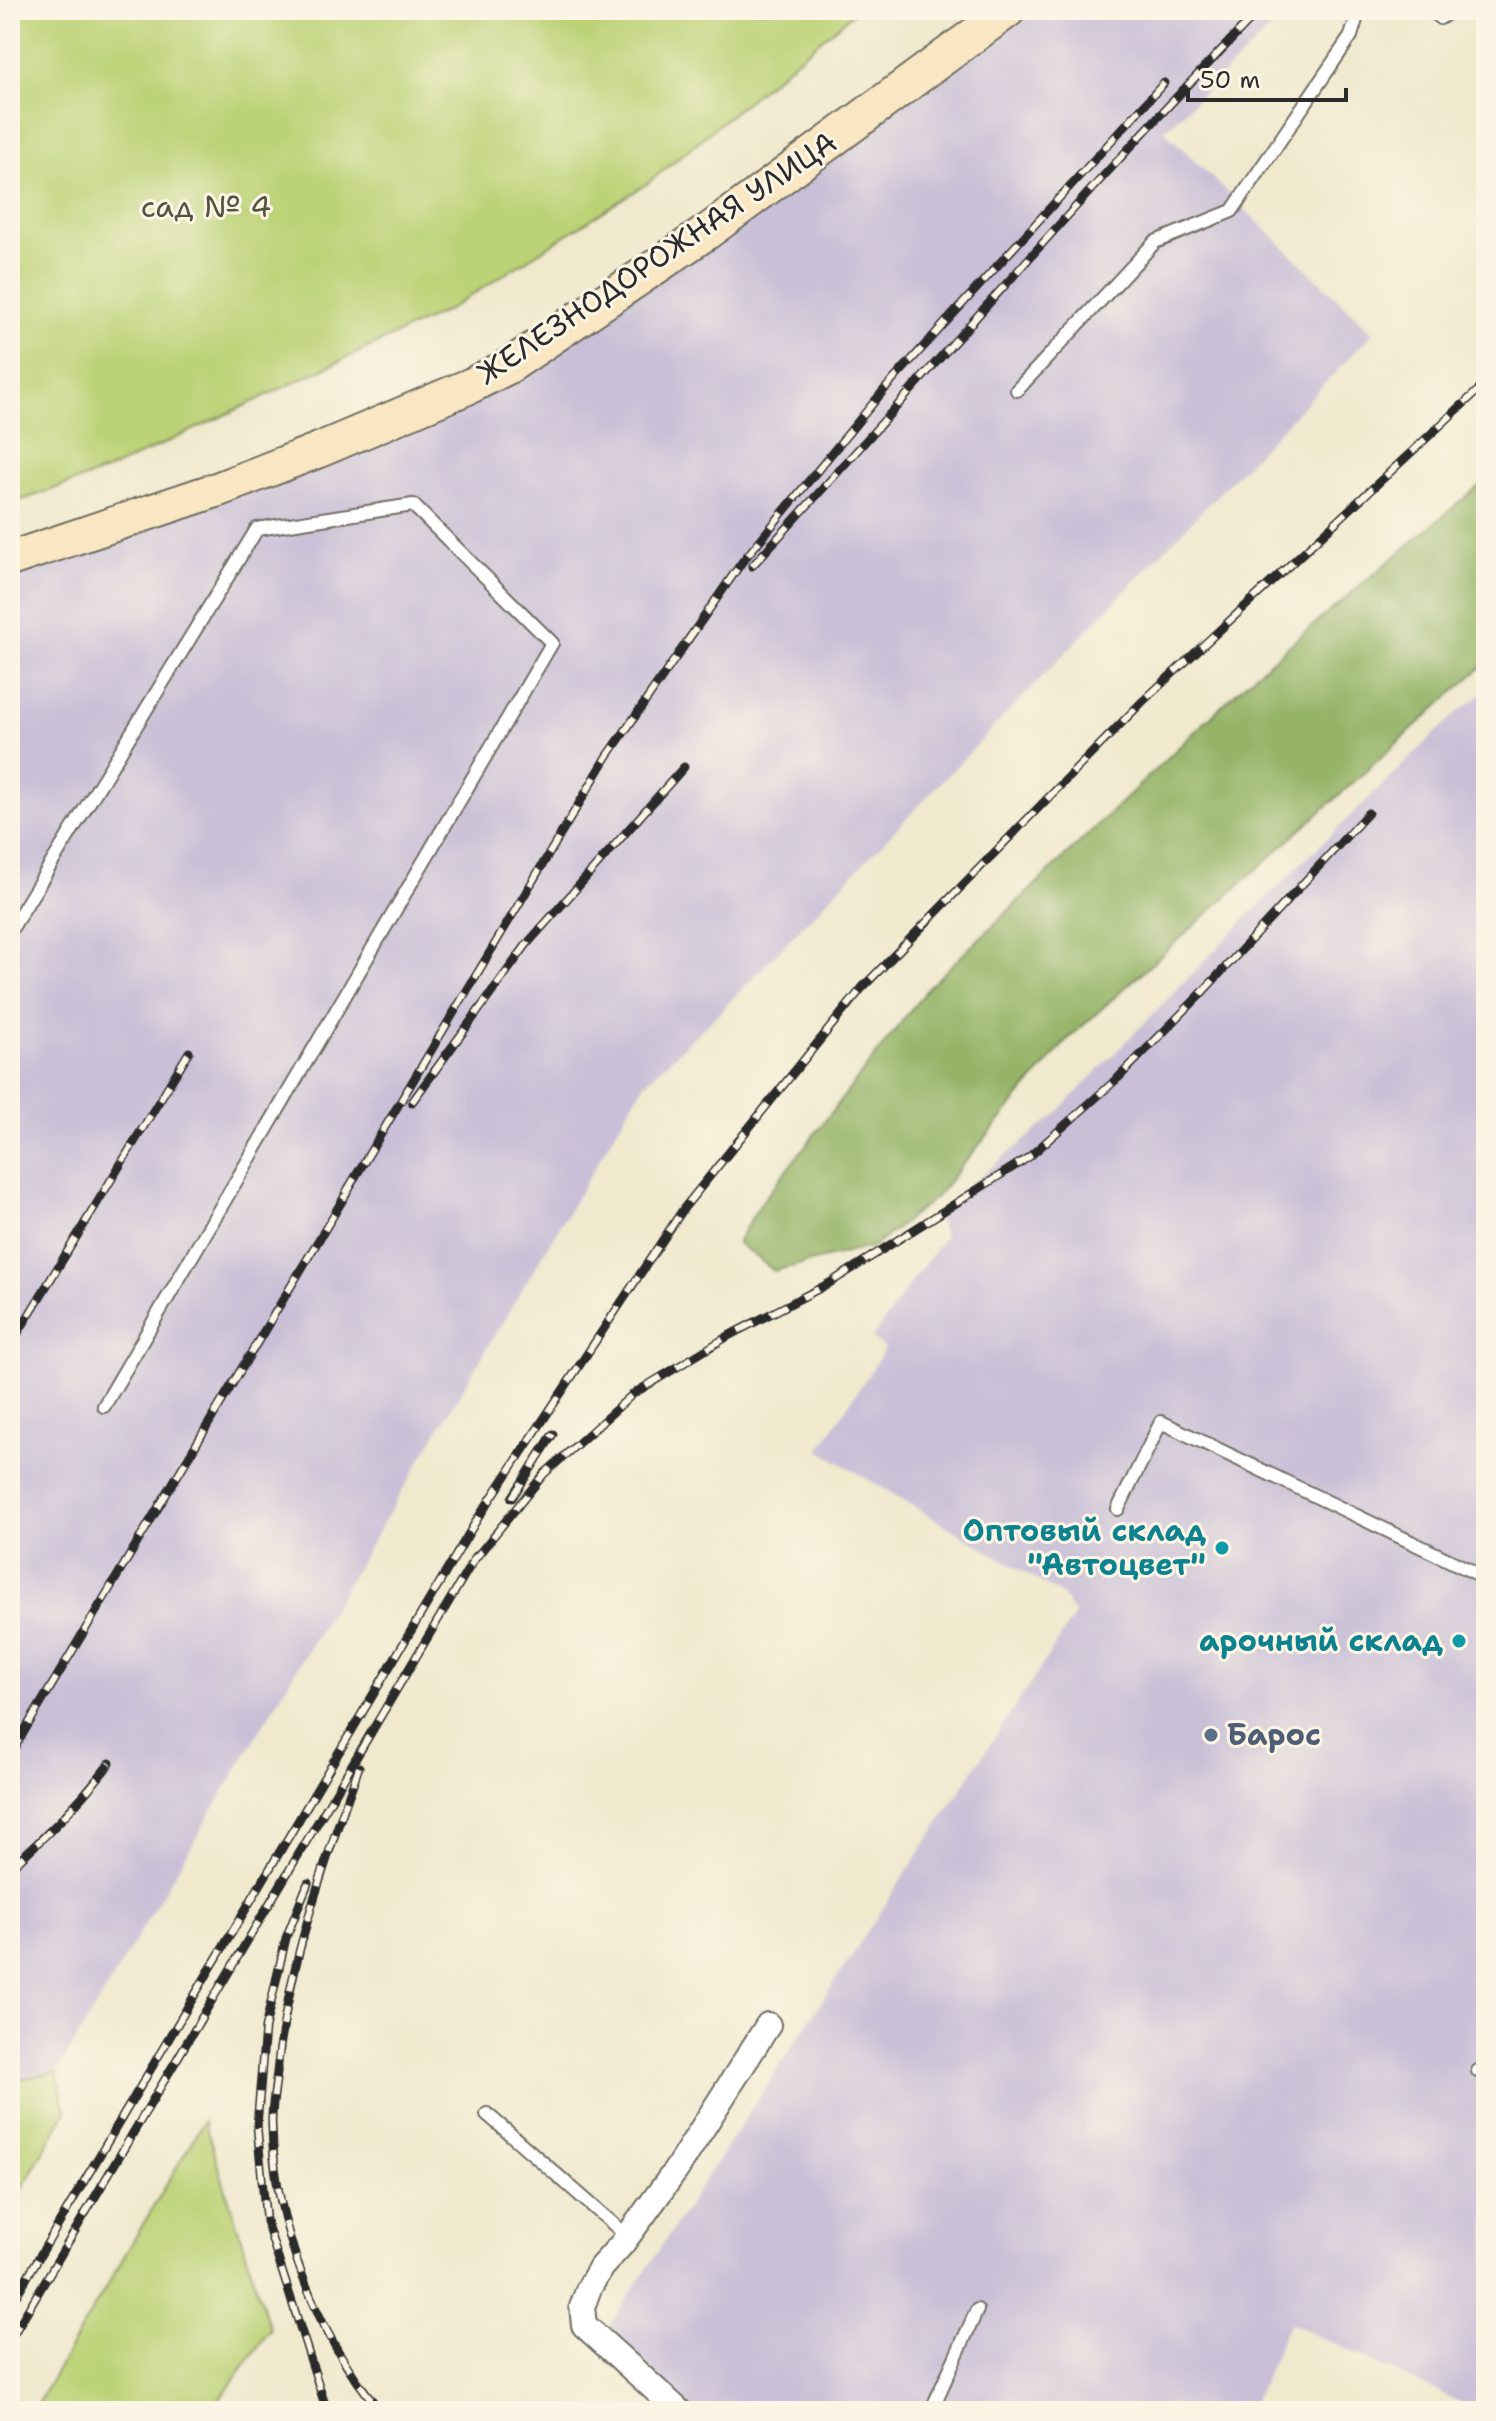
<svg xmlns="http://www.w3.org/2000/svg" width="1496" height="2421" viewBox="0 0 1496 2421" font-family="'Shantell Sans',sans-serif">
	<style>
		.industrial { fill: #c9bfd7 }
		.green { fill: #bcd276; stroke: #747e50; stroke-width: 2 }
		.forest { fill: #95b467; stroke: #607049; stroke-width: 2 }
		.lines { fill: none; stroke-linecap: round; stroke-linejoin: round }
		.lane-casing { stroke: #706e64; stroke-width: 16 }
		.street-casing { stroke: #706e64; stroke-width: 28 }
		.secondary-casing { stroke: #706e64; stroke-width: 38 }
		.lane { stroke: #fff; stroke-width: 12 }
		.street { stroke: #fff; stroke-width: 24 }
		.secondary { stroke: #f9e7c3; stroke-width: 34 }
		.rail-casing { stroke: #2b2b2b; stroke-width: 9 }
		.rail { stroke: #fcf5e5; stroke-width: 6; stroke-dasharray: 18; stroke-linecap: butt }
		.culture-dot { fill: #0f9aa8; stroke: #fcf5e5; stroke-width: 3 }
		.service-dot { fill: #5c6f8a; stroke: #fcf5e5; stroke-width: 3 }
		.labels { text-anchor: middle; stroke-width: 6; stroke-linejoin: round; paint-order: stroke }
		.park-label { font-size: 30px; fill: #4f553e; stroke: #fcf5e5 }
		.street-label { font-size: 30px; fill: #2b2b2b; stroke: #fcf5e5 }
		.culture-label { font-size: 30px; font-weight: bold; fill: #0d838f; stroke: #fcf5e5; text-anchor: end }
		.service-label { font-size: 30px; font-weight: bold; fill: #4e5e75; stroke: #fcf5e5; text-anchor: start }
	</style>
	<rect width="100%" height="100%" fill="#fcf5e5"/>
	<filter id="ink" filterUnits="userSpaceOnUse"><feTurbulence type="fractalNoise" baseFrequency=".0125" numOctaves="2"/><feDisplacementMap in="SourceGraphic" scale="16" xChannelSelector="R" yChannelSelector="G"/><feConvolveMatrix kernelMatrix="1 2 1 2 8 2 1 2 1" color-interpolation-filters="sRGB"/></filter>
	<filter id="wash" filterUnits="userSpaceOnUse"><feTurbulence type="fractalNoise" baseFrequency=".006" numOctaves="4" result="noise"/><feDisplacementMap in="SourceGraphic" scale="32" xChannelSelector="R" yChannelSelector="G"/><feGaussianBlur stdDeviation="1.8" result="paint"/><feColorMatrix in="noise" values="0 0 0 0 0 0 0 0 0 0 0 0 0 0 0 0 0 1.4 0 .05"/><feComposite in="paint" operator="in"/></filter>
	<g filter="url(#wash)">
		<rect width="100%" height="100%" fill="#f0e9ce"/>
		<path class="industrial" d="M 1007,10 L 1290,10 L 1164,131 L 1373,333 L 721,1011 L 644,1084 L 57,2072 L 10,2081 L 10,572 L 544,342 Z
			M 1486,690 L 1486,2411 L 1479,2411 L 1289,2323 L 1250,2411 L 696,2411 L 606,2331 L 1075,1615 L 1062,1595 L 819,1450 L 885,1349 L 872,1338 L 944,1237 L 937,1212 L 1053,1117 L 1257,907 L 1450,719 Z"/>
		<path class="green" d="M 10,10 L 857,10 L 648,183 L 448,310 L 106,471 L 10,504 Z
			M 57,2072 L 66,2112 L 10,2209 L 10,2081 Z
			M 204,2121 L 270,2330 L 211,2411 L 33,2411 Z"/>
		<path class="forest" d="M 1486,480 L 1486,663 L 1067,1040 L 935,1198 L 874,1246 L 774,1271 L 737,1242 L 761,1203 L 928,988 L 1254,675 Z"/>
	</g>
	<g filter="url(#ink)">
		<g class="lines">
			<defs>
				<path id="lane" d="M 1433,10 L 1440,18 L 1452,10
					M 1017,390 L 1155,242 L 1232,211 L 1351,36 L 1359,10
					M 10,931 L 257,529 L 413,505 L 552,643 L 104,1406
					M 1118,1509 L 1161,1422 L 1486,1578
					M 1478,2071 L 1486,2071
					M 487,2114 L 627,2236
					M 931,2411 L 977,2310"/>
				<path id="street" d="M 679,2411 L 584,2325 L 582,2307 L 589,2288 L 601,2267 L 622,2244 L 676,2170 L 768,2025"/>
				<path id="secondary" d="M 10,559 L 219,489 L 319,450 L 472,385 L 509,366 L 707,232 L 1008,10"/>
			</defs>
			<use href="#lane" class="lane-casing"/>
			<use href="#street" class="street-casing"/>
			<use href="#secondary" class="secondary-casing"/>
			<use href="#lane" class="lane"/>
			<use href="#street" class="street"/>
			<use href="#secondary" class="secondary"/>
			<defs>
				<path id="rail" d="M 752,566 C 922,382 1084,190 1260,10
					M 412,1102 L 527,944 L 684,767
					M 345,1194 L 607,757 L 742,562 L 884,390 L 1164,83
					M 10,1346 L 189,1052
					M 512,1498 L 553,1434
					M 470,1565 L 544,1474 L 633,1394 L 730,1335 L 828,1284 L 1029,1157 L 1118,1078 L 1198,997 L 1368,813
					M 10,1755 L 351,1186
					M 359,1767 C 323,1866 288,1966 277,2072 C 275,2090 271,2109 272,2126 C 274,2224 317,2338 381,2411
					M 10,1868 C 48,1835 80,1802 110,1763
					M 308,1883 L 286,1938 L 265,2028 L 257,2126 L 266,2221 L 327,2411
					M 10,2306 L 478,1518 L 684,1208 L 862,988 L 1142,702 L 1486,383
					M 10,2340 L 476,1556"/>
			</defs>
			<use href="#rail" class="rail-casing"/>
			<use href="#rail" class="rail"/>
		</g>
	</g>
	<g class="culture-dot">
		<circle cx="1222" cy="1548" r="8"/>
		<circle cx="1459" cy="1641" r="8"/>
	</g>
	<circle class="service-dot" cx="1211" cy="1735" r="8"/>
	<g class="labels">
		<g class="park-label">
			<text x="206" y="217">сад № 4</text>
		</g>
		<g class="street-label">
			<text transform="translate(657 258) rotate(-34)" y="10">ЖЕЛЕЗНОДОРОЖНАЯ УЛИЦА</text>
		</g>
		<g class="culture-label">
			<text x="1206" y="1541">Оптовый склад<tspan x="1206" dy="34">"Автоцвет"</tspan></text>
			<text x="1443" y="1651">арочный склад</text>
		</g>
		<g class="service-label">
			<text x="1227" y="1745">Барос</text>
		</g>
	</g>
	<rect width="1496" height="2421" fill="none" stroke="#fcf5e5" stroke-width="40"/>
	<path d="M1188 88v12h158v-12" fill="none" stroke="#2b2b2b" stroke-width="4"/>
	<text x="1200" y="88" font-size="24" fill="#2b2b2b" stroke="#fcf5e5" stroke-width="6" paint-order="stroke">50 m</text>
</svg>
